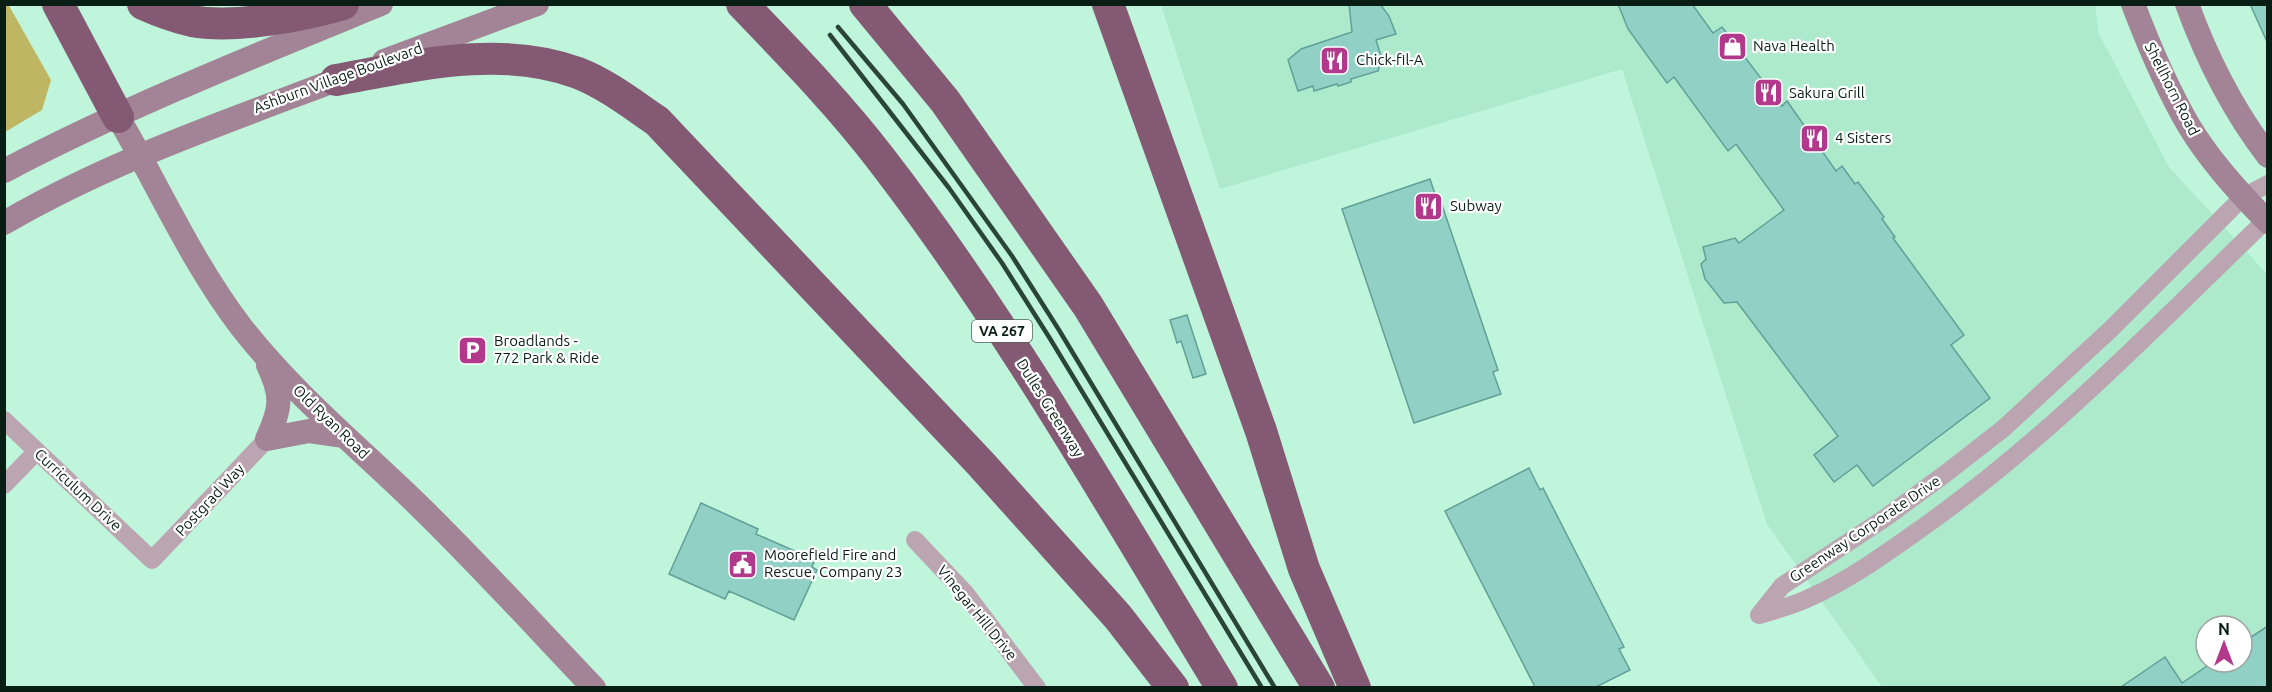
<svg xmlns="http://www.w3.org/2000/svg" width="2272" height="692" viewBox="0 0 2272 692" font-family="Ubuntu,sans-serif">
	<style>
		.built { fill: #aceacb; fill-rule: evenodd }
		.green { fill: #bfb664 }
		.building { fill: #90d0c5; stroke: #61a096; stroke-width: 1.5 }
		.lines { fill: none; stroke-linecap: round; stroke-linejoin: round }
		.street { stroke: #baa5b1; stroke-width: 18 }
		.secondary { stroke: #a38496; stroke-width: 24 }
		.highway { stroke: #845973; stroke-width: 32 }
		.rail { stroke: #2a4538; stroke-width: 4.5 }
		.labels { text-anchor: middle; stroke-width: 4.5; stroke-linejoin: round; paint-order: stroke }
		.shield { fill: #fff; stroke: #52615a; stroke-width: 1.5 }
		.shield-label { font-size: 14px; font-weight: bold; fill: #081d14 }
		.poi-label { font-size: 15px; fill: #081d14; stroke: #fff; text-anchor: start }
		.street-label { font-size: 15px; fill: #081d14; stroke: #fff }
	</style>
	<rect width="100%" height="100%" fill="#bff5da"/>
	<path class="built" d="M 1161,5 L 2095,5 L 2099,34 L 2169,167 L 2267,274 L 2267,687 L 1882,687 L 1767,524 L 1622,69 L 1220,189 ZM 2206,626 L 2242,626 L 2242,662 L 2206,662 Z"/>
	<path class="green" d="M 8,4 L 51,80 L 42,110 L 5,132 L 4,5 Z"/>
	<path class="building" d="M 1349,4 L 1380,4 L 1389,16 L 1396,34 L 1376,40 L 1382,59 L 1378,71 L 1351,79 L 1351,82 L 1338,86 L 1337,84 L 1314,91 L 1313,86 L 1298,91 L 1288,60 L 1301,49 L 1352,32 Z
		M 1618,4 L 1692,4 L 1713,33 L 1722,27 L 1782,106 L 1787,101 L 1836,171 L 1842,166 L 1855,184 L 1858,182 L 1884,217 L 1882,219 L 1895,237 L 1893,238 L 1964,335 L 1951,345 L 1990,398 L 1873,486 L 1857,465 L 1834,482 L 1814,455 L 1838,436 L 1737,302 L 1724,303 L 1705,279 L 1701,264 L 1706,259 L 1703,247 L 1735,238 L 1739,243 L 1784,210 L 1736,144 L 1728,151 L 1674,77 L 1667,83 L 1628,29 Z
		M 2250,4 L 2268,4 L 2268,44 Z
		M 1430,179 L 1438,203 L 1441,202 L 1498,370 L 1493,372 L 1501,394 L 1414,423 L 1342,209 Z
		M 1187,315 L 1206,374 L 1193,378 L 1181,341 L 1177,343 L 1170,320 Z
		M 1529,468 L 1540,490 L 1543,488 L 1624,647 L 1619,649 L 1630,670 L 1596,687 L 1535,687 L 1445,511 Z
		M 701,503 L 758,529 L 756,534 L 815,560 L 812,567 L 817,570 L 794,620 L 729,591 L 725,599 L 669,574 Z
		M 2268,626 L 2268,687 L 2121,687 L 2165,657 L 2182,683 L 2213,662 L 2242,662 L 2242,643 Z"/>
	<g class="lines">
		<path class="street" d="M 4,420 L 152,560 L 267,439
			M 4,485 L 37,451
			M 915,540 L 966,594 L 1037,688
			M 1759,615 L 1782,586 L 1885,518 L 1945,474 L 2004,428 L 2111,329 L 2243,197 L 2268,184
			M 1759,615 C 1777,610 1795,605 1811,597 C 1849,580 1885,554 1919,530 C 2046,441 2154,328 2266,220 L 2268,215"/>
		<path class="secondary" d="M 2133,4 C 2149,46 2166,87 2189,126 C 2210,161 2239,193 2268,222
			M 2187,4 C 2207,59 2232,109 2268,156
			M 384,61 L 537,4
			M 118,117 C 159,187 192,263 242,328 C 292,392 356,445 414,501 C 476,561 534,625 594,688
			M 4,171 C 126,107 254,56 381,4
			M 4,223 C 114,159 234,119 352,74
			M 267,439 C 281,409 283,396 268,365
			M 267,439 L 309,431 L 344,436"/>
		<path class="highway" d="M 58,4 L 118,117
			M 143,4 C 159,11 175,17 192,21 C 234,29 301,16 343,4
			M 742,4 C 790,54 839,104 881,159 C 1009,325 1113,509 1222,688
			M 865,4 L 945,101 L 1088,306 L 1319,688
			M 1108,4 L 1261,431 L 1304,569 L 1355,688
			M 336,80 C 414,66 500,44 578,73 C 606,84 632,104 657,121 L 981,464 L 1118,617 L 1173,688"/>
		<path class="rail" d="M 838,27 L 903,104 L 1012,256 L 1059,330 L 1275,688
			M 830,35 L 949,188 L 1002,263 L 1049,337 L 1262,688"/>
	</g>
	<defs>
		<symbol id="shop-square" viewBox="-11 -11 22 22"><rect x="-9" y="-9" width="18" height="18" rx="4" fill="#b2388b" stroke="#fff"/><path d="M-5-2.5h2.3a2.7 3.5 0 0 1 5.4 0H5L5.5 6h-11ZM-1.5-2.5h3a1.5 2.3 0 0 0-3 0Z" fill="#fff"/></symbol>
		<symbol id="restaurant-square" viewBox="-11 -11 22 22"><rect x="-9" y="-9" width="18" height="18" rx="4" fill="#b2388b" stroke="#fff"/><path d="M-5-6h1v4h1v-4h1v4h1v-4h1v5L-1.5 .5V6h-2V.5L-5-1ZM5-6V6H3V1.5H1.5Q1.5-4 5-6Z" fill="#fff"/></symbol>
		<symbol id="parking-square" viewBox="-11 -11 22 22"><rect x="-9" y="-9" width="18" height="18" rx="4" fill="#b2388b" stroke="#fff"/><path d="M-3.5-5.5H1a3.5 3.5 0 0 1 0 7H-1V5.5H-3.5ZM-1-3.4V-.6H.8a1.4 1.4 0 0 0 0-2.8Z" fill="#fff"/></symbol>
		<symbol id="civic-square" viewBox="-11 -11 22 22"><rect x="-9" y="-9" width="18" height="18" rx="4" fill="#b2388b" stroke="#fff"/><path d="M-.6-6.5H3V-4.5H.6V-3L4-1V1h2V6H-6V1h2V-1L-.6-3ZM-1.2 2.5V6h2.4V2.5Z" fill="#fff"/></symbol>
	</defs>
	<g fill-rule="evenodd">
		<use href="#shop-square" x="1716" y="30" width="33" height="33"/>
		<use href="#restaurant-square" x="1318" y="44" width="33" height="33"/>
		<use href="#restaurant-square" x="1752" y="76" width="33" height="33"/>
		<use href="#restaurant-square" x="1798" y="122" width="33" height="33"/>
		<use href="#restaurant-square" x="1412" y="190" width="33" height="33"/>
		<use href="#parking-square" x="456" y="334" width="33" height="33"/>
		<use href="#civic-square" x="726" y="548" width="33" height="33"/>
	</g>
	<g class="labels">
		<rect class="shield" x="972" y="320" width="60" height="22" rx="4.5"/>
		<g class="shield-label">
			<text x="1002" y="336">VA 267</text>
		</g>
		<g class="poi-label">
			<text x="1753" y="51">Nava Health</text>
			<text x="1356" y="65">Chick-fil-A</text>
			<text x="1789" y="98">Sakura Grill</text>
			<text x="1835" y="143">4 Sisters</text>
			<text x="1450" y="211">Subway</text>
			<text x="494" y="346">Broadlands -<tspan x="494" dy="17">772 Park &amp; Ride</tspan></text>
			<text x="764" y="560">Moorefield Fire and<tspan x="764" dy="17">Rescue, Company 23</tspan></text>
		</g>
		<g class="street-label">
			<text transform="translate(338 78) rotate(-20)" y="5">Ashburn Village Boulevard</text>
			<text transform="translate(2172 89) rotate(63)" y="5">Shellhorn Road</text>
			<text transform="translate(1050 408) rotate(58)" y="5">Dulles Greenway</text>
			<text transform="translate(331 422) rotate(44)" y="5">Old Ryan Road</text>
			<text transform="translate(78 490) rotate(43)" y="5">Curriculum Drive</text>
			<text transform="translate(210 500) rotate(-47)" y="5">Postgrad Way</text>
			<text transform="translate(1865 529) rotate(-34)" y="5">Greenway Corporate Drive</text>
			<text transform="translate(977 613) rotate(51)" y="5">Vinegar Hill Drive</text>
		</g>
	</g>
	<rect width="2272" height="692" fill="none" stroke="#081d14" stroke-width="12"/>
	<g transform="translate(2224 644)"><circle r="28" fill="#ffffff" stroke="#9ca5a1" stroke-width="1.5"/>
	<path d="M0-4.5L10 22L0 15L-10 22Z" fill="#b2388b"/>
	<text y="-9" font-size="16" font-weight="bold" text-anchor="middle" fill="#081d14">N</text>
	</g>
</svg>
